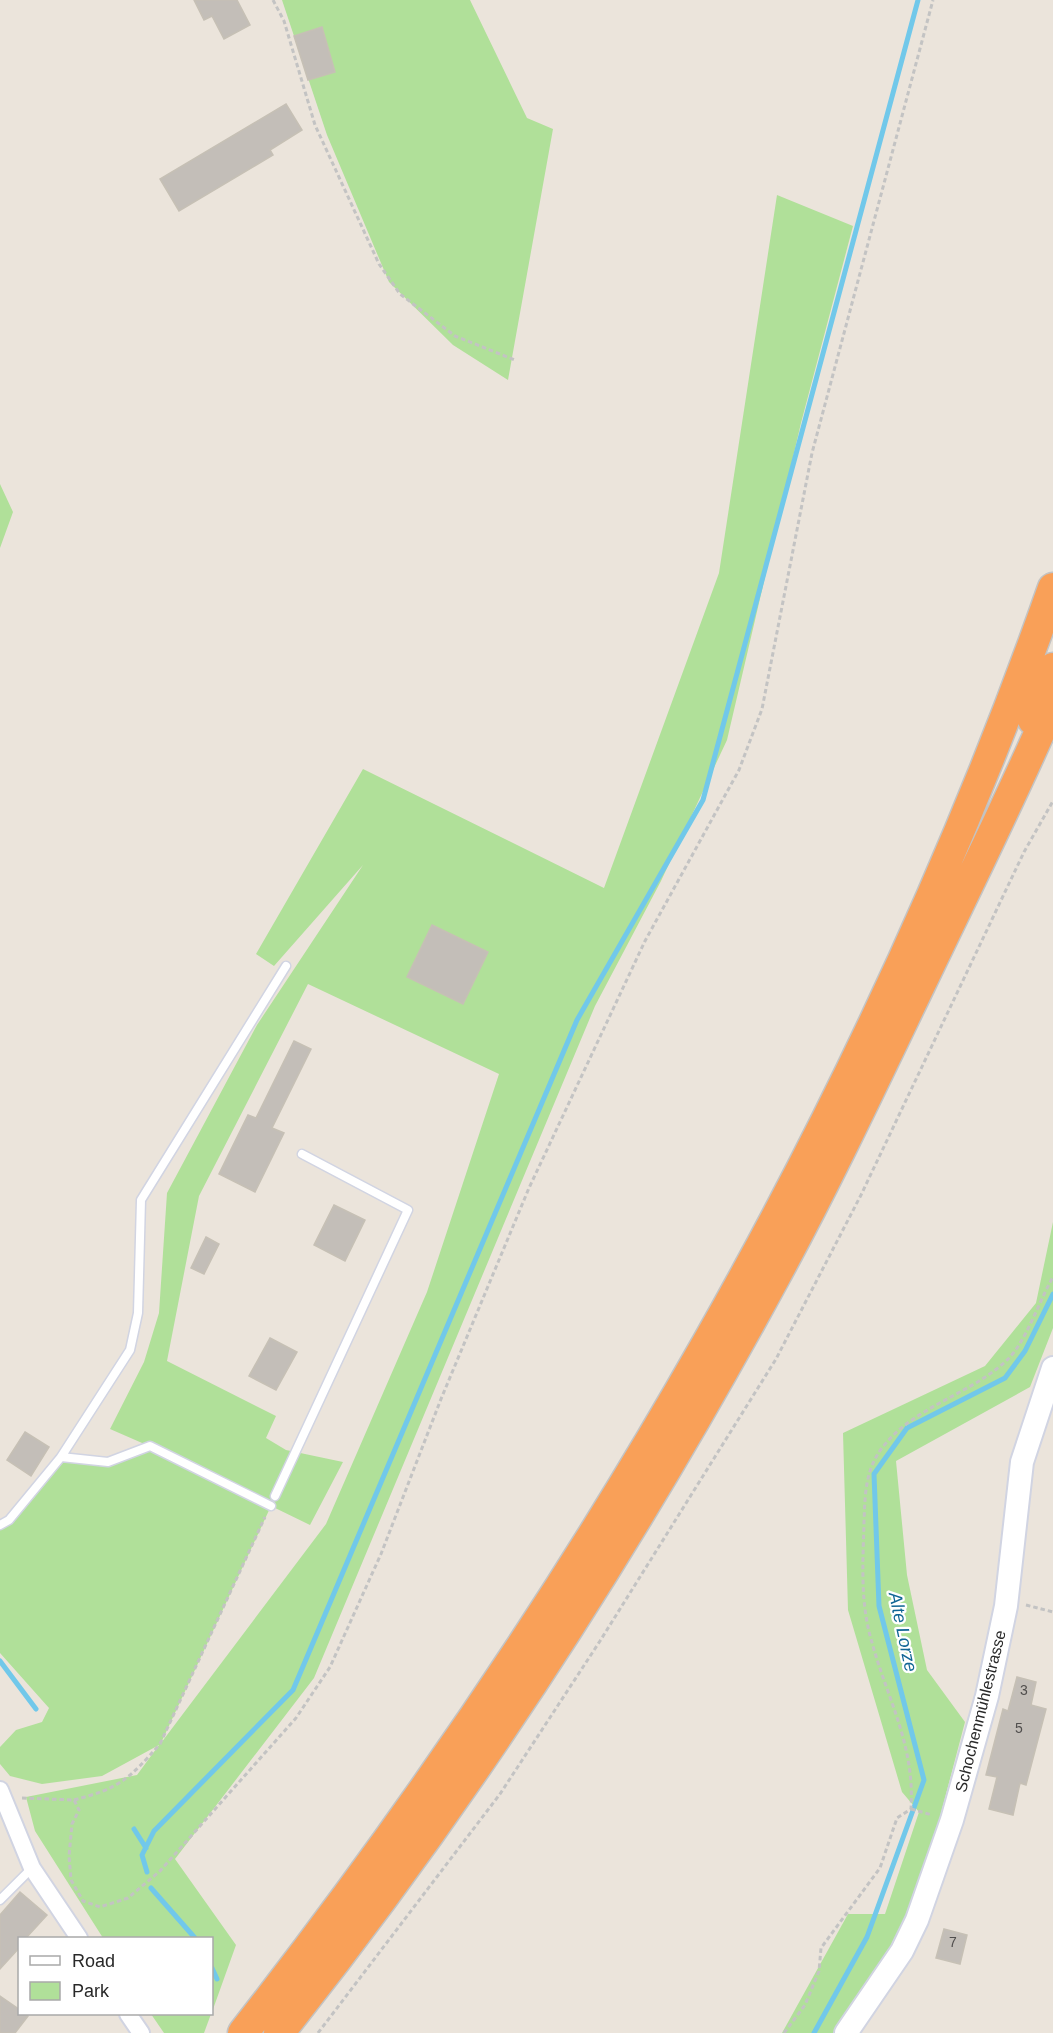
<svg xmlns="http://www.w3.org/2000/svg" width="1053" height="2033" viewBox="0 0 1053 2033" font-family="Helvetica,sans-serif">
	<style>
		.green { fill: #b0e099; fill-rule: evenodd }
		.lines { fill: none; stroke-linecap: round; stroke-linejoin: round }
		.stream { stroke: #71c8ea; stroke-width: 5 }
		.building { fill: #c3beb8; stroke: #c6c0b5; stroke-width: 1.5 }
		.lane-casing { stroke: #d1d4e2; stroke-width: 11 }
		.street-casing { stroke: #d1d4e2; stroke-width: 20 }
		.secondary-casing { stroke: #d1d4e2; stroke-width: 26 }
		.highway-casing { stroke: #c3c3c3; stroke-width: 33 }
		.path { stroke: #c3c3c3; stroke-width: 3; stroke-dasharray: 4.5 3; stroke-linecap: butt }
		.lane { stroke: #fff; stroke-width: 8 }
		.street { stroke: #fff; stroke-width: 16 }
		.secondary { stroke: #fff; stroke-width: 22 }
		.highway { stroke: #f9a058; stroke-width: 30 }
		.labels { text-anchor: middle; stroke-width: 4.5; stroke-linejoin: round; paint-order: stroke }
		.number-label { font-size: 14px; fill: #504e4d }
		.street-label { font-size: 16px; fill: #292929; stroke: #fff }
		.water-label { font-size: 18px; font-style: italic; fill: #116695; stroke: #fff }
	</style>
	<rect width="100%" height="100%" fill="#ebe4db"/>
	<path class="green" d="M 282,0 L 470,0 L 527,118 L 553,129 L 508,380 L 453,345 L 389,282 L 327,135 Z
		M 777,195 L 853,226 L 801,423 L 727,740 L 661,881 L 595,1006 L 314,1678 L 175,1859 L 236,1945 L 212,2012 L 212,1938 L 103,1938 L 35,1831 L 26,1797 L 137,1775 L 159,1745 L 102,1776 L 42,1784 L 10,1776 L 0,1764 L 0,1747 L 16,1730 L 42,1722 L 49,1708 L 0,1653 L 0,1525 L 61,1457 L 108,1462 L 149,1446 L 110,1429 L 144,1362 L 159,1313 L 167,1193 L 257,1025 L 363,865 L 274,966 L 256,954 L 363,769 L 604,888 L 719,573 ZM 308,984 L 499,1074 L 427,1292 L 326,1524 L 161,1743 L 271,1506 L 310,1525 L 343,1462 L 286,1450 L 266,1438 L 276,1416 L 167,1361 L 199,1196 Z
		M 0,484 L 13,512 L 0,548 Z
		M 1053,1222 L 1053,1328 L 1030,1387 L 896,1461 L 907,1575 L 927,1670 L 965,1722 L 921,1889 L 844,2033 L 782,2033 L 848,1914 L 885,1914 L 919,1812 L 902,1792 L 848,1610 L 843,1433 L 985,1366 L 1036,1303 Z
		M 151,2014 L 211,2014 L 204,2033 L 164,2033 Z"/>
	<g class="lines">
		<path class="stream" d="M 0,1661 L 36,1709
			M 134,1829 L 146,1848
			M 147,1872 L 142,1855 L 154,1831 L 293,1690 L 577,1020 L 703,800 L 918,0
			M 151,1888 L 195,1938
			M 212,1968 L 217,1979
			M 814,2033 L 867,1937 L 924,1780 L 879,1606 L 874,1474 L 907,1428 L 1005,1378 L 1025,1351 L 1053,1294"/>
	</g>
	<path class="building" d="M 194,0 L 237,0 L 250,25 L 224,39 L 212,16 L 204,20 Z
		M 322,27 L 335,72 L 308,80 L 294,36 Z
		M 286,104 L 302,130 L 270,150 L 273,155 L 179,211 L 160,179 Z
		M 432,925 L 488,952 L 463,1004 L 407,977 Z
		M 294,1041 L 311,1049 L 272,1128 L 284,1133 L 255,1192 L 219,1174 L 248,1115 L 256,1118 Z
		M 334,1205 L 365,1220 L 345,1261 L 314,1245 Z
		M 206,1237 L 219,1244 L 204,1274 L 191,1268 Z
		M 270,1338 L 297,1352 L 276,1390 L 249,1376 Z
		M 25,1432 L 49,1447 L 31,1476 L 7,1460 Z
		M 1017,1677 L 1036,1682 L 1031,1705 L 1046,1709 L 1026,1785 L 1020,1783 L 1013,1815 L 989,1809 L 997,1777 L 986,1775 L 1003,1709 L 1008,1711 Z
		M 20,1892 L 47,1915 L 26,1938 L 20,1938 L 20,1947 L 0,1969 L 0,1915 Z
		M 944,1929 L 967,1935 L 960,1964 L 936,1958 Z
		M 0,1996 L 20,2010 L 20,2013 L 28,2016 L 15,2033 L 0,2033 Z"/>
	<g class="lines">
		<defs>
			<path id="lane" d="M 61,1457 L 108,1462 L 150,1446 L 271,1506
				M 275,1496 L 408,1210 L 302,1154
				M 0,1525 L 9,1520 L 61,1457 L 130,1350 L 138,1313 L 141,1200 L 286,966
				M 0,1900 L 32,1868"/>
			<path id="street" d="M 0,1790 L 32,1868 L 79,1938
				M 128,2014 L 141,2033"/>
			<path id="secondary" d="M 846,2033 L 902,1951 L 917,1920 L 952,1820 L 987,1696 L 1006,1606 L 1022,1462 L 1053,1368"/>
			<path id="highway" d="M 1033,720 L 1053,668
				M 243,2033 C 584,1597 869,1112 1053,588
				M 279,2033 C 468,1796 632,1541 776,1275 C 828,1179 874,1081 921,983 C 966,889 1012,797 1053,702"/>
		</defs>
		<use href="#lane" class="lane-casing"/>
		<use href="#street" class="street-casing"/>
		<use href="#secondary" class="secondary-casing"/>
		<use href="#highway" class="highway-casing"/>
		<path class="path" d="M 273,0 L 284,21 L 315,125 L 379,264 L 400,294 L 455,336 L 515,360
			M 1026,1605 L 1053,1612
			M 22,1798 L 74,1800 L 79,1810 L 72,1824 L 69,1856 L 71,1880 L 83,1901 L 100,1907 L 128,1898 L 160,1871 L 296,1718 L 330,1667 L 381,1554 L 441,1399 L 529,1188 L 645,941 L 739,770 L 762,709 L 812,453 L 933,0
			M 74,1800 C 120,1788 129,1779 160,1744 L 265,1517
			M 911,1809 L 932,1815
			M 318,2033 L 500,1794 L 600,1641 L 776,1359 L 861,1195 L 1024,852 L 1053,801
			M 784,2033 L 805,2005 L 819,1971 L 821,1948 L 880,1868 L 897,1818 L 911,1809 C 915,1744 887,1699 871,1639 C 860,1601 863,1561 864,1522 C 865,1496 865,1470 882,1448 C 914,1406 970,1395 1007,1360 C 1026,1342 1039,1301 1053,1277"/>
		<use href="#lane" class="lane"/>
		<use href="#street" class="street"/>
		<use href="#secondary" class="secondary"/>
		<use href="#highway" class="highway"/>
	</g>
	<g class="labels">
		<g class="number-label">
			<text x="1024" y="1695">3</text>
			<text x="1019" y="1733">5</text>
			<text x="953" y="1947">7</text>
		</g>
		<g class="street-label">
			<text transform="translate(980 1711) rotate(-76)" y="6">Schochenmühlestrasse</text>
		</g>
		<g class="water-label">
			<text transform="translate(903 1632) rotate(78)" y="6">Alte Lorze</text>
		</g>
	</g>
	<rect x="18" y="1937" width="195" height="78" fill="#ffffff" stroke="#a9a9a9" stroke-width="1.5"/>
	<rect x="30" y="1956" width="30" height="9" fill="#ffffff" stroke="#a9a9a9" stroke-width="1.5"/>
	<text x="72" y="1967" font-size="18" fill="#292929">Road</text>
	<rect x="30" y="1982" width="30" height="18" fill="#b0e099" stroke="#a9a9a9" stroke-width="1.5"/>
	<text x="72" y="1997" font-size="18" fill="#292929">Park</text>
</svg>
